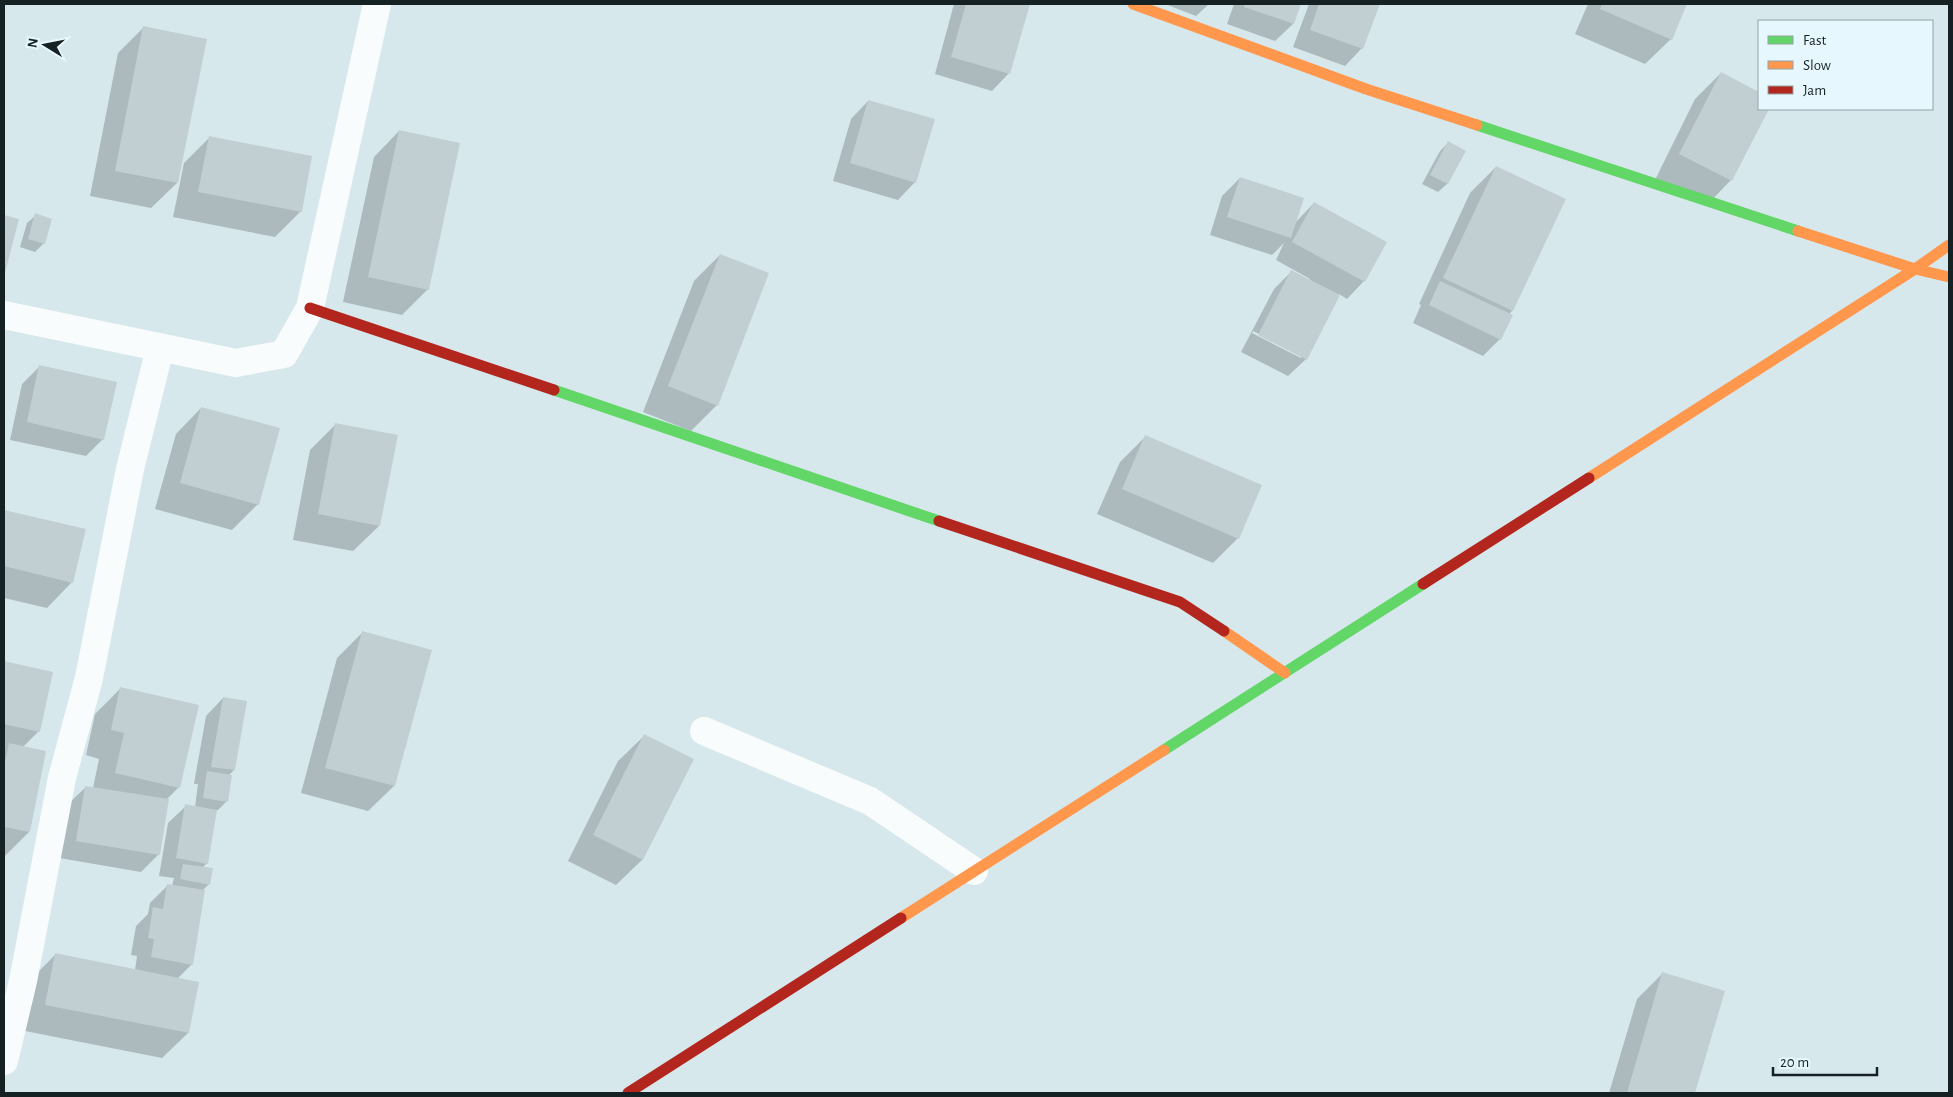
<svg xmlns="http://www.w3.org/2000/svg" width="1953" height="1097" viewBox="0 0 1953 1097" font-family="'Alegreya Sans',sans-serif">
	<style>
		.shadow { fill: #0003; fill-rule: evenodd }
		.building { fill: #c2cfd2 }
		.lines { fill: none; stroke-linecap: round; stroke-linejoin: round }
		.street { stroke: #f9fcfc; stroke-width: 28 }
		.fast { stroke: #63d668; stroke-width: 11 }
		.slow { stroke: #ff974d; stroke-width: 11 }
		.jam { stroke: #b3261e; stroke-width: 11 }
	</style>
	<rect width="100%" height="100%" fill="#d7e8ed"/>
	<path class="shadow" d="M 954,4 L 1029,4 L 1009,73 L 992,91 L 935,74 Z
		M 1165,4 L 1209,4 L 1196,16 Z
		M 1234,4 L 1300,4 L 1293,24 L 1275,41 L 1227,24 Z
		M 1309,4 L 1378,4 L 1362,48 L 1345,66 L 1293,47 Z
		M 1588,4 L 1686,4 L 1671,39 L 1645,64 L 1575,34 Z
		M 144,27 L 205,40 L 177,183 L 151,208 L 90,196 L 118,53 Z
		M 1721,73 L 1759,93 L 1759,109 L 1767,109 L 1731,180 L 1706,206 L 1655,180 L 1695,99 Z
		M 868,101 L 915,182 L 898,200 L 833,181 L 851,119 Z
		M 399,131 L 428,289 L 402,315 L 343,302 L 374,157 Z
		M 210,137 L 301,211 L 275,237 L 173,217 L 184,163 Z
		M 1448,143 L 1464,151 L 1447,184 L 1438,192 L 1422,184 L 1440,151 Z
		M 1496,167 L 1512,311 L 1509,314 L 1500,339 L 1483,356 L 1413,323 L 1421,305 L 1419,304 L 1470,193 Z
		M 1240,178 L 1294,224 L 1314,203 L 1364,281 L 1347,299 L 1339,294 L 1306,359 L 1288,376 L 1241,352 L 1274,289 L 1291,272 L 1309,281 L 1310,279 L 1276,260 L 1284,243 L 1272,255 L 1210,235 L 1222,196 ZM 1253,331 L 1301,355 L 1301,358 L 1252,333 Z
		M 36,215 L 44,243 L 35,252 L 20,247 L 27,223 Z
		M 4,216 L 18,220 L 4,274 Z
		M 720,255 L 717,405 L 691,431 L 643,412 L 694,281 Z
		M 39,367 L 103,439 L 86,456 L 10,440 L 22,384 Z
		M 201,408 L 258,504 L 232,530 L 155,509 L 176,434 Z
		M 336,424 L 379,526 L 353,551 L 293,540 L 310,450 Z
		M 1145,437 L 1238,538 L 1213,563 L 1097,514 L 1120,462 Z
		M 4,512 L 84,530 L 72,582 L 47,608 L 4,598 Z
		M 362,633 L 394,786 L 368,811 L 301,793 L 337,658 Z
		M 4,662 L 52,673 L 39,731 L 23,747 L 45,752 L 29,832 L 4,857 Z
		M 121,688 L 179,787 L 166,800 L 159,854 L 141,872 L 59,858 L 68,804 L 86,787 L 93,788 L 99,759 L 86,755 L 95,714 Z
		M 223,698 L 234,770 L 228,776 L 231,776 L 226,802 L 218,810 L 216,810 L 207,863 L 202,868 L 209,884 L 202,891 L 192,964 L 177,979 L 188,1033 L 162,1058 L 20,1030 L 30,980 L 56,954 L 135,970 L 137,956 L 131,955 L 136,926 L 148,914 L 150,903 L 167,886 L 172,886 L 174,878 L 159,876 L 168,823 L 186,806 L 195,807 L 198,784 L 194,784 L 206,716 Z
		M 644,736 L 692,760 L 642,860 L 616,885 L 568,861 L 618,761 Z
		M 1662,974 L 1724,992 L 1694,1093 L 1609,1093 L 1637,999 Z"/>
	<path class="building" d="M 966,4 L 1030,4 L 1010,74 L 951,57 Z
		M 1245,4 L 1301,4 L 1294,24 L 1244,7 Z
		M 1319,4 L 1380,4 L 1363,49 L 1310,30 Z
		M 1602,4 L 1687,4 L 1672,40 L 1600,9 Z
		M 143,26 L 207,39 L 178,183 L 115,171 Z
		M 1721,72 L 1759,92 L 1759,109 L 1769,109 L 1732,181 L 1679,154 Z
		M 868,100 L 935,119 L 916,183 L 850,163 Z
		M 399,130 L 460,143 L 429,290 L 368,277 Z
		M 209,136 L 312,156 L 302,212 L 198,192 Z
		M 1448,141 L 1466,151 L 1448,184 L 1430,175 Z
		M 1496,166 L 1566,199 L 1513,311 L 1443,278 Z
		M 1240,177 L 1304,198 L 1291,238 L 1227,217 Z
		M 1314,202 L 1387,242 L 1365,282 L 1292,242 Z
		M 35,213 L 52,219 L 45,244 L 28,239 Z
		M 4,215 L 19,219 L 4,277 Z
		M 720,254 L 769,273 L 718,406 L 668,386 Z
		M 1291,270 L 1340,295 L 1307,360 L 1258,335 Z
		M 1440,281 L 1513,315 L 1501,340 L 1429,305 Z
		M 39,365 L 117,382 L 104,440 L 27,422 Z
		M 201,407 L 280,428 L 259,505 L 180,483 Z
		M 335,423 L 398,435 L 380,526 L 318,514 Z
		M 1145,435 L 1262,485 L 1239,539 L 1122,489 Z
		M 4,510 L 86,529 L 73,583 L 4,566 Z
		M 362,631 L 432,650 L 395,786 L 325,768 Z
		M 4,661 L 53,672 L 40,732 L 4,724 Z
		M 120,687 L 199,705 L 180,788 L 115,773 L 124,733 L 111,730 Z
		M 223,697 L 247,701 L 235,770 L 211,767 Z
		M 644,734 L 694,759 L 643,860 L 593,835 Z
		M 9,743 L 46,751 L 30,832 L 4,827 L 4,767 Z
		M 207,771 L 232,775 L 228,802 L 203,798 Z
		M 85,786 L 169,799 L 160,855 L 76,841 Z
		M 185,804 L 217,810 L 208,864 L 176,858 Z
		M 183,864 L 213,868 L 210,885 L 180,879 Z
		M 167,884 L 205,890 L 193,965 L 151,957 L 154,939 L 148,938 L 153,907 L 163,909 Z
		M 55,953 L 199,982 L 189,1033 L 45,1005 Z
		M 1662,972 L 1725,991 L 1695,1093 L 1627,1093 Z"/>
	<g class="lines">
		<path class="street" d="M 4,315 L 236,363 L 284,354 L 310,308 L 377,4
			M 704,731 L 870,801 L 974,871
			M 4,1061 L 23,981 L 62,778 L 89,678 L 130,469 L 160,348"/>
		<path class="fast" d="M 1477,125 L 1798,231
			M 554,390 L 939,521
			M 1164,750 L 1423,584"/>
		<path class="slow" d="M 1133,4 L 1366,89 L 1477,125
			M 1798,231 L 1915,269 L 1949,277
			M 1589,478 L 1915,269 L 1949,245
			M 1224,631 L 1285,673
			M 901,918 L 1164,750"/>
		<path class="jam" d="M 310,308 L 554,390
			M 939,521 L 1180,602 L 1224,631
			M 1423,584 L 1589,478
			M 628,1093 L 901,918"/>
	</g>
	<rect width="1953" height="1097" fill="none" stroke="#162124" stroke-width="10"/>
	<rect x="1758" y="20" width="175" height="90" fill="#e6f8fd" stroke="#93a2a6"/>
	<rect x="1768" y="36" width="25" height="8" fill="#63d668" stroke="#93a2a6"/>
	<text x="1803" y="45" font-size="15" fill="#162124">Fast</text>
	<rect x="1768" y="61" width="25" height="8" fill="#ff974d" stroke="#93a2a6"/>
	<text x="1803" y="70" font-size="15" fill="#162124">Slow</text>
	<rect x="1768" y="86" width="25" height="8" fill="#b3261e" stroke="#93a2a6"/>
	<text x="1803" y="95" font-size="15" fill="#162124">Jam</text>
	<g transform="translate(45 45) rotate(280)" stroke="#e6f8fd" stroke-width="4" paint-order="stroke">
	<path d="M0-4L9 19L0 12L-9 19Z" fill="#162124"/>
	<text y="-8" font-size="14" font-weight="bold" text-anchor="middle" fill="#162124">N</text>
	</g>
	<path d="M1773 1067v8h104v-8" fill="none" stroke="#162124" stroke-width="2.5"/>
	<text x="1780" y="1067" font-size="15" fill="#162124" stroke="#e6f8fd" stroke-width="4" paint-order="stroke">20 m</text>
</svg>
